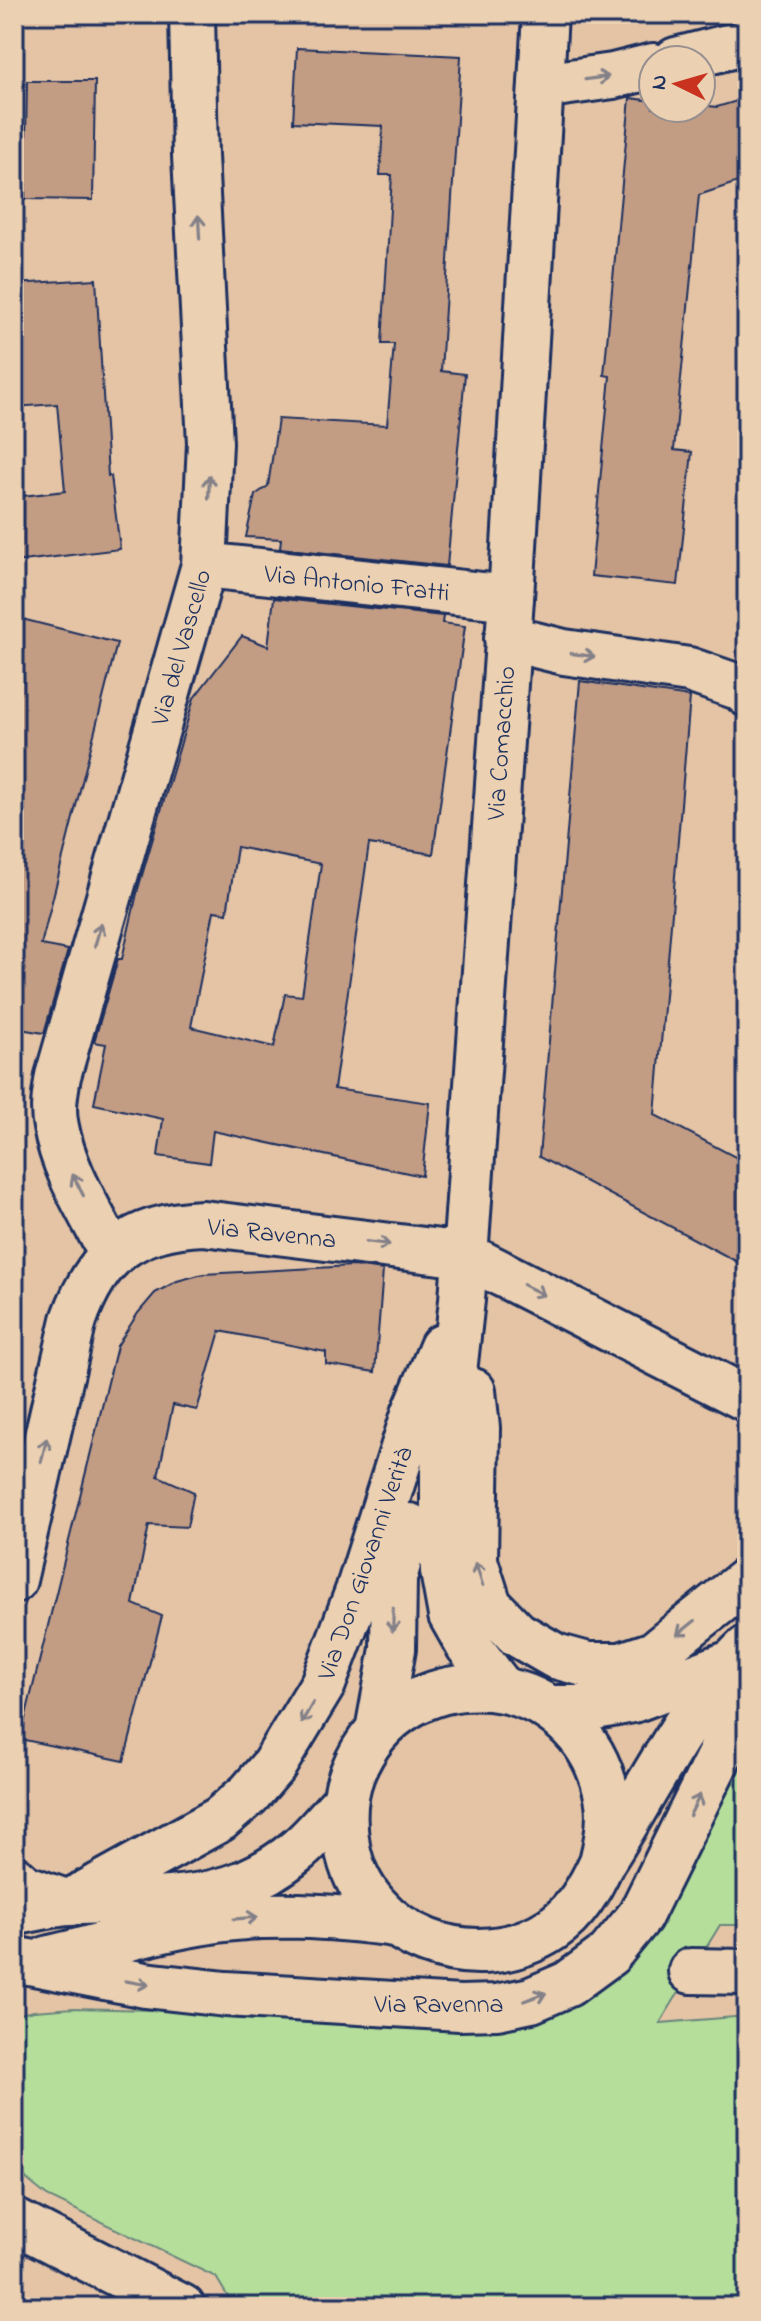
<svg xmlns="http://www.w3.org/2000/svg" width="761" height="2321" viewBox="0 0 761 2321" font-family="'Indie Flower',sans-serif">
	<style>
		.green { fill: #b5de9b; stroke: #68867c; stroke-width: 2 }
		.building { fill: #c39c84; stroke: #1b2f5e; stroke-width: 2; fill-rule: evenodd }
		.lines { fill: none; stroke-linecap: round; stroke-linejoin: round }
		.street-casing { stroke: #1b2f5e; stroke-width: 50 }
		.secondary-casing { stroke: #1b2f5e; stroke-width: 50 }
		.street { stroke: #ebd0b2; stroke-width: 44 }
		.secondary { stroke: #ebd0b2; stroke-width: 44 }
		.oneway { stroke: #838088 }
		.labels { text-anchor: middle; stroke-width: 7; stroke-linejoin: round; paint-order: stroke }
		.street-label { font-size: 26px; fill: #1b2f5e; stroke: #ebd0b2 }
	</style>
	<rect width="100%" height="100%" fill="#e5c4a5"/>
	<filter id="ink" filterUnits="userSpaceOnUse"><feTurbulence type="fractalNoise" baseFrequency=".0125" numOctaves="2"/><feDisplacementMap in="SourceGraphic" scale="16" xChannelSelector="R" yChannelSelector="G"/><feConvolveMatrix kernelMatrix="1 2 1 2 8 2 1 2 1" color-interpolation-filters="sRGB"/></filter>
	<g filter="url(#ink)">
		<path class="green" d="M 747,1731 L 747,1925 L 720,1925 L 660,2023 L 747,2016 L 747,2307 L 234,2307 L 216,2277 L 47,2196 L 14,2169 L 14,2015 L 34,2011 L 74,2008 L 484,2019 L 649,1917 Z"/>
		<path class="building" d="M 297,48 L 461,56 L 441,371 L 465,374 L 447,566 L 280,548 L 281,539 L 246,537 L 255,495 L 268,486 L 278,419 L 387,425 L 394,344 L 382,344 L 392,175 L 380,175 L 383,126 L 293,122 Z
			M 27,81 L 95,81 L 93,200 L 25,199 Z
			M 630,98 L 653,101 L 653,108 L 701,108 L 701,105 L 717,107 L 747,98 L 747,179 L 699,195 L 674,450 L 692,452 L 678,585 L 591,576 L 610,376 L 604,375 Z
			M 96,279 L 108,476 L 111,476 L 120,549 L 14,562 L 14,497 L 65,491 L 57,404 L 14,407 L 14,284 Z
			M 274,598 L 443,616 L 442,623 L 465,626 L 433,854 L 369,844 L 334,1089 L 430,1103 L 422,1176 L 213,1131 L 209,1163 L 158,1156 L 163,1119 L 94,1104 L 106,1044 L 94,1042 L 118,959 L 122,959 L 138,889 L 194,698 L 242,636 L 268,646 ZM 237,847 L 321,864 L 302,996 L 285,994 L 274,1047 L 191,1027 L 214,911 L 227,913 Z
			M 14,617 L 117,643 L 41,945 L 68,950 L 44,1033 L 14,1028 Z
			M 580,681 L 690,697 L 655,1115 L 747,1163 L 747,1267 L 539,1157 Z
			M 353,1266 L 383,1270 L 375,1372 L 326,1364 L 326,1352 L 220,1331 L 197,1410 L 173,1405 L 158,1476 L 194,1492 L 187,1527 L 149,1525 L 133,1604 L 162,1616 L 124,1761 L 20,1739 L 117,1346 L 138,1313 L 155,1293 L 177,1281 L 203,1274 Z"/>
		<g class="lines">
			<defs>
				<path id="street" d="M 676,60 L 747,42
					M 541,86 L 613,76 L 653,66
					M 204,565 L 511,598
					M 507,638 L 564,652 L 689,670 L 741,688 L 747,694
					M 112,1255 C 92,1214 64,1172 56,1127 C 52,1110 55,1093 58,1076 L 204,565 L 210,443 L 195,156 L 192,14
					M 14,1580 L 74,1320 C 97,1254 132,1226 203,1223 L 465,1255 L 747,1399
					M 14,1878 L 24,1887 L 68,1903
					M 691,1971 L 747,1972
					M 14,2221 L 182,2307"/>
				<path id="secondary" d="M 473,1391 L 477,1428 L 475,1561 L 489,1605 L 517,1634 L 555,1656 L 588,1665 L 621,1665 L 654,1654 L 747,1580
					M 502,1689 L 468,1645 L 451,1615 L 443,1571 L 443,1471 L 462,1300 L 511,598 L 545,14
					M 550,1708 L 591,1708 L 633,1700 L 731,1663
					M 378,1731 L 393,1649 L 394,1578 L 409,1526
					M 602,1862 C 607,1842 611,1822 608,1802 C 586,1665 403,1645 352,1774 C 343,1797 343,1821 347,1846 C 363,1938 475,1980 552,1929 C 576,1913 590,1888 602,1862 C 646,1794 689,1703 747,1648
					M 68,1903 L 220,1819 L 249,1794 L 274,1765 L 323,1684 L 358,1591 L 414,1414 L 442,1347
					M 14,1913 C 32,1909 51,1904 69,1903 C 155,1896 224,1912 298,1850 C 315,1836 329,1817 345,1801
					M 14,1959 L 145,1985 L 226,1994 L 460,2008 L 497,2007 L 531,2000 L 568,1984 L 609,1954 L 640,1916 L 722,1750 L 731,1666
					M 47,1959 C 99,1947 151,1930 204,1922 C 267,1911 332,1916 395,1924"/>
			</defs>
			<use href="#street" class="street-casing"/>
			<use href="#secondary" class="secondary-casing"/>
			<use href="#street" class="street"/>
			<use href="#secondary" class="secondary"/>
		</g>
		<defs><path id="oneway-shaft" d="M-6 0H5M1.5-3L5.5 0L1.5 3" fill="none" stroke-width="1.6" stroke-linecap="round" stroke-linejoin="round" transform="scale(2)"/></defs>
		<g class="oneway">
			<use href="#oneway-shaft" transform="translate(597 78) rotate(-8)"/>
			<use href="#oneway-shaft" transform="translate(199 227) rotate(-93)"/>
			<use href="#oneway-shaft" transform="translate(209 487) rotate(-88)"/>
			<use href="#oneway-shaft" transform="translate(583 655) rotate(8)"/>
			<use href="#oneway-shaft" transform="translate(98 935) rotate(-74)"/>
			<use href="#oneway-shaft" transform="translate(78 1185) rotate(-117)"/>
			<use href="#oneway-shaft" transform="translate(378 1243) rotate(7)"/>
			<use href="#oneway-shaft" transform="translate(534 1290) rotate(27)"/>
			<use href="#oneway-shaft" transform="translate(44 1450) rotate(-77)"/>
			<use href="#oneway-shaft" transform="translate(479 1574) rotate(-108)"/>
			<use href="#oneway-shaft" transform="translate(393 1620) rotate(91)"/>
			<use href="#oneway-shaft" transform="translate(686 1628) rotate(141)"/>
			<use href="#oneway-shaft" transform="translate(307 1713) rotate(120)"/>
			<use href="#oneway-shaft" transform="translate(695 1805) rotate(-63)"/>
			<use href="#oneway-shaft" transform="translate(246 1918) rotate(-5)"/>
			<use href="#oneway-shaft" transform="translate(137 1983) rotate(10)"/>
			<use href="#oneway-shaft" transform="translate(535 1997) rotate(-20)"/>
		</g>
	</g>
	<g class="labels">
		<g class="street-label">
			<text transform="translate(357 582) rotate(6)" y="9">Via Antonio Fratti</text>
			<text transform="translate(180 647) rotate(-74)" y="9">Via del Vascello</text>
			<text transform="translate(500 743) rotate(-86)" y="9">Via Comacchio</text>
			<text transform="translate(272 1232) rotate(6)" y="9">Via Ravenna</text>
			<text transform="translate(364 1563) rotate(-71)" y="9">Via Don Giovanni Verità</text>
			<text x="439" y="2012">Via Ravenna</text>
		</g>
	</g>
	<rect width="761" height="2321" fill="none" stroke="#ebd0b2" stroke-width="48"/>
	<rect x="24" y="24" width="713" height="2273" fill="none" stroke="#1b2f5e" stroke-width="3" filter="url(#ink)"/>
	<g transform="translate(677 84) rotate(275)"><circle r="38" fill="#ebd0b2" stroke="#989090" stroke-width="2"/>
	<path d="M0-6L14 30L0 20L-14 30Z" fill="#c8321e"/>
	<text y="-12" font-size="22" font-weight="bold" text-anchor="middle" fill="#1b2f5e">N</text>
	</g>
</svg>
